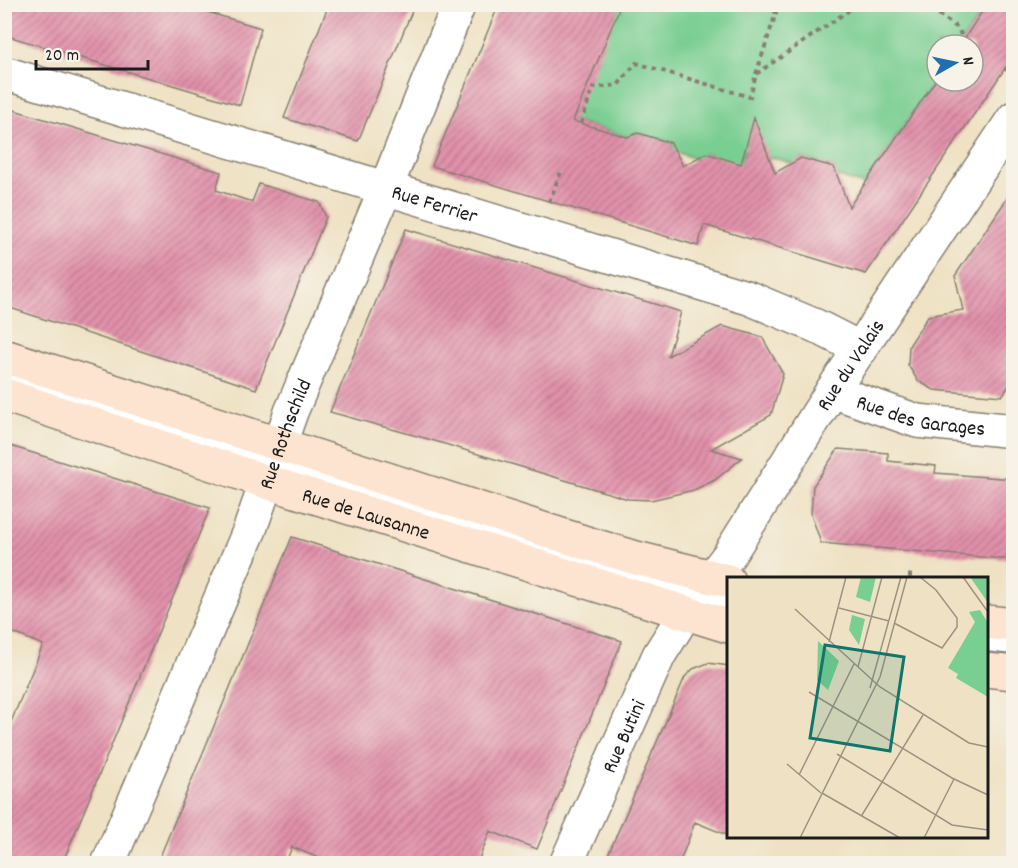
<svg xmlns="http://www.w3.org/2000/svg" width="1018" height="868" viewBox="0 0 1018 868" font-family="Dekko,sans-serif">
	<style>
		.green { fill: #79ce92; stroke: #4a7557; stroke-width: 1.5 }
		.building { fill: url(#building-hatch) }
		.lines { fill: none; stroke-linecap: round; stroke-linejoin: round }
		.service-casing { stroke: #867f70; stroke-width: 20 }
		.minor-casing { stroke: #867f70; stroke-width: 36 }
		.tertiary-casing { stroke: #867f70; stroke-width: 36 }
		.secondary-casing { stroke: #867f70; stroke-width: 36 }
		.path { stroke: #867f70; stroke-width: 4; stroke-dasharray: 4.5 4.5; stroke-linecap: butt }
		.service { stroke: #fff; stroke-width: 16 }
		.minor { stroke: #fff; stroke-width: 33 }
		.tertiary { stroke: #fff; stroke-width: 33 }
		.secondary { stroke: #fde4d0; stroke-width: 33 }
		.labels { text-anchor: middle; stroke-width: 4.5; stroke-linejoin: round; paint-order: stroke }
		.street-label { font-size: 21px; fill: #1c1c1c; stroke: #f7f3e8 }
		.inset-road { fill: none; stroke: #9b9381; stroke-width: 1.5 }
		.view { fill: #0f766e; fill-opacity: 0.15; stroke: #0f766e; stroke-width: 3 }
		.inset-edge { fill: none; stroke: #1c1c1c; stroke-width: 3 }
	</style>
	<defs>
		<pattern id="building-hatch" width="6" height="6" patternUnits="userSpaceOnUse" patternTransform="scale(1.5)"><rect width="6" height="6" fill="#e291ab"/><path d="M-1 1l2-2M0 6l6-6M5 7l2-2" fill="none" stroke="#b6768a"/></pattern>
	</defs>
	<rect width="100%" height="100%" fill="#f7f3e8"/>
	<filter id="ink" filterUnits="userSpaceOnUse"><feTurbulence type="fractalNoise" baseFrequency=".0167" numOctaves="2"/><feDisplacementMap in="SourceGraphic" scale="12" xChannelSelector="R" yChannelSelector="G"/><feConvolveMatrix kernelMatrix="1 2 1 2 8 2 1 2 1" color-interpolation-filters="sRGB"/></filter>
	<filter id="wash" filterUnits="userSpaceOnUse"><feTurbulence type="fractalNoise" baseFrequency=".008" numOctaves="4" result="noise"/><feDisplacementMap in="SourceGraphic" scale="24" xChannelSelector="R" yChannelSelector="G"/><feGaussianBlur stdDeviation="1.35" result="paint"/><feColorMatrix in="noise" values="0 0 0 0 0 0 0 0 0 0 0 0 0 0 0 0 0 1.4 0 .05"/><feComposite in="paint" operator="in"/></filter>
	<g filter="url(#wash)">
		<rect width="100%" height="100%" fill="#efe2c4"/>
		<path class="green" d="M 621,5 L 987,5 L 959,45 L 937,45 L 937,78 L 864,185 L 836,176 L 834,167 L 801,158 L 794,164 L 767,156 L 765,148 L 754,143 L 748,150 L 745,150 L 739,171 L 721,162 L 718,157 L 706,153 L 701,156 L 699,160 L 673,151 L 673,147 L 671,143 L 638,133 L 632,135 L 631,138 L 546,113 Z"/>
		<g id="blocks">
			<path class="building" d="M 4,4 L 180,4 L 261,28 L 240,105 L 4,35 Z
				M 329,4 L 415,4 L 358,141 L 284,118 Z
				M 499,4 L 621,4 L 573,121 L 627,137 L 638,133 L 671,143 L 683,166 L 706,153 L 741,164 L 754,118 L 775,173 L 801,158 L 834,167 L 849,207 L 937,78 L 937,81 L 973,81 L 973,45 L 960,45 L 987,4 L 1014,4 L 1014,55 L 866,274 L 704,225 L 698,246 L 432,166 Z
				M 4,107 L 221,172 L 216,190 L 252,202 L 259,184 L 319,202 L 326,217 L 256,389 L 4,306 Z
				M 1014,188 L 1014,379 L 1002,396 L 934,390 L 918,381 L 908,365 L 909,346 L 928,316 L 963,310 L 955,276 Z
				M 406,229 L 681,312 L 668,356 L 722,326 L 762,337 L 783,374 L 771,415 L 711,449 L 742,458 L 715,480 L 694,490 L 651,500 L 628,499 L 428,439 L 330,412 Z
				M 4,444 L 210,508 L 62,864 L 4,864 L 4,719 L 11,722 L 43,645 L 4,629 Z
				M 838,449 L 888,453 L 888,461 L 936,466 L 935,473 L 1014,479 L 1014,560 L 821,543 L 811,514 L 813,486 Z
				M 292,537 L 622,641 L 537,849 L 490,831 L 477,864 L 333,864 L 292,847 L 285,864 L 157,864 Z
				M 708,663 L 729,666 L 729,836 L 695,822 L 679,864 L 604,864 L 685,677 L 693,669 Z"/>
		</g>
	</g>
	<g filter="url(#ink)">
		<use href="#blocks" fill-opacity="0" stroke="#867f70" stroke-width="1.5"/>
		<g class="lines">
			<defs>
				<path id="service" d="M 4,374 L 577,558 L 728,601
					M 986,643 L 1014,646"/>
				<g id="minor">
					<path id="s1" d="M 4,73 L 749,298 L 816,326 L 861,349"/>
					<path id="s2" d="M 832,391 L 917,421 L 1014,431"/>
					<path id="s3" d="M 108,864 L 250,529 L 291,412 L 386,188 L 459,4"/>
					<path id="s4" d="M 566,864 L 659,655 L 686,612"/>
				</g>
				<g id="tertiary">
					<path id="s5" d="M 686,612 L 729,555 L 832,391 L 1014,118"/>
				</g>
				<g id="secondary">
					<path d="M 4,356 L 583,542 L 636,558 L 728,581"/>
					<path id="s6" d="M 4,395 L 267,482 L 728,626"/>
					<path d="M 986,622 L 1014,625"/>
					<path d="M 986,670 L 1014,673"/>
				</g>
			</defs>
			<use href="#service" class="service-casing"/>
			<use href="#minor" class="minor-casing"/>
			<use href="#tertiary" class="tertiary-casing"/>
			<use href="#secondary" class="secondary-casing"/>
			<path class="path" d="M 924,4 L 958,28 L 963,39
				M 1004,68 L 1011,72
				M 756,74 L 776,13 L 769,4
				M 581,123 L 593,88 L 618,85 L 636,63 L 750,97 L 756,74 L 851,9 L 851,4
				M 549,202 L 562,169
				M 910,578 L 910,573"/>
			<use href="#service" class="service"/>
			<use href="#minor" class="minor"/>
			<use href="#tertiary" class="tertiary"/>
			<use href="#secondary" class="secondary"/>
		</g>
	</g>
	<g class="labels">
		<g class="street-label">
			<text dy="7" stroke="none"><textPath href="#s1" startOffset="450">Rue Ferrier</textPath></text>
			<text dy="7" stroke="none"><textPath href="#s5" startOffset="297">Rue du Valais</textPath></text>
			<text dy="7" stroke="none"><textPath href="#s2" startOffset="93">Rue des Garages</textPath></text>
			<text dy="7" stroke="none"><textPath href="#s3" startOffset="465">Rue Rothschild</textPath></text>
			<text dy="7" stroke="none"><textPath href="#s6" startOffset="381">Rue de Lausanne</textPath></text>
			<text dy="7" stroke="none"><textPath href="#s4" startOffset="140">Rue Butini</textPath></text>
		</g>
	</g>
	<g transform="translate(727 577)">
		<rect width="261" height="261" fill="#efe2c4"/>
		<path d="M 134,0 L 149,0 L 143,25 L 129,20 ZM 243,0 L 261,0 L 261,26 L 255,17 ZM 253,33 L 261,46 L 261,120 L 229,101 L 231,97 L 221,91 L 248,45 L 242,35 ZM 125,38 L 138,42 L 132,68 L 122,53 ZM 91,64 L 112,84 L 101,113 L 90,103 Z" fill="#79ce92"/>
		<path class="inset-road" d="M 236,0 L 261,35M 112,31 L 162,44M 68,32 L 153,110 L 242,166 L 261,170M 167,46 L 215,71 L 230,50 L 230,41 L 209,13 L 193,0M 102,65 L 119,0M 131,90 L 155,0M 143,111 L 174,0M 82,115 L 225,201 L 261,218M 110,177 L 225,248 L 261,253M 60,187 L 94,216M 72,198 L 127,87M 95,216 L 173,261M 135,238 L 196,138M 73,261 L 153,100 L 180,0M 197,261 L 227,202"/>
		<path class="view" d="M 98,68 L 177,80 L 163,174 L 83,161 Z"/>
		<rect width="261" height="261" class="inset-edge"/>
	</g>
	<rect width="1018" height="868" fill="none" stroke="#f7f3e8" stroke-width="24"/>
	<g transform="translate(955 63) rotate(81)"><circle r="28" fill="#f7f3e8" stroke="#9f9d96" stroke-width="1.5"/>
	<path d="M0-4.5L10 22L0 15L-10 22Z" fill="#1f6fb2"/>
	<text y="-9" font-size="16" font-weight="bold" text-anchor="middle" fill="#1c1c1c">N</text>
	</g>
	<path d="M36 60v9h112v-9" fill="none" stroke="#1c1c1c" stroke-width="3"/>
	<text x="45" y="60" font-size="18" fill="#1c1c1c" stroke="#f7f3e8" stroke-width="4.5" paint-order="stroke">20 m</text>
</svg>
